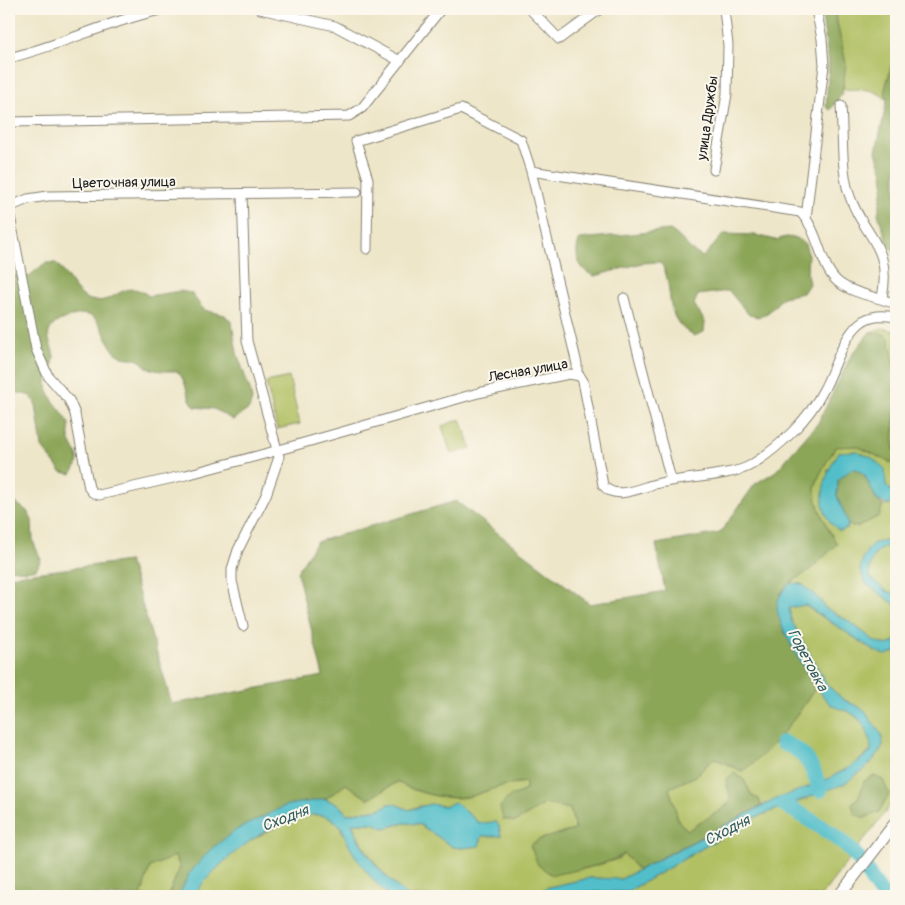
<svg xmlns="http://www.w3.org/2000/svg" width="905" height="905" viewBox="0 0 905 905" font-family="Pangolin,sans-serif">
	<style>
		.green { fill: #b1c063; stroke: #666e40; fill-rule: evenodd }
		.forest { fill: #8ca659; stroke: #54613a }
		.water { fill: #51bec9; stroke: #366d72 }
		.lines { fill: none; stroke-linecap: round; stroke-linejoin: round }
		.river { stroke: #51bec9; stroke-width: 16 }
		.minor-casing { stroke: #858172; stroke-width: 11 }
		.major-casing { stroke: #858172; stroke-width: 13 }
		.minor { stroke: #fff; stroke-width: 9 }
		.major { stroke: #fff; stroke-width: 11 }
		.labels { text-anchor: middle; stroke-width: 4; stroke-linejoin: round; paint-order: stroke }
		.street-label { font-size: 14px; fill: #1c1c1c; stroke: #fbf7ec }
		.water-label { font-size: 15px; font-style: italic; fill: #315d61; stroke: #fbf7ec }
	</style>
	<rect width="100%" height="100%" fill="#fbf7ec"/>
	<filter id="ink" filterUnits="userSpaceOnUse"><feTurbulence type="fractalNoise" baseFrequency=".02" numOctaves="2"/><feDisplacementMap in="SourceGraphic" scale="10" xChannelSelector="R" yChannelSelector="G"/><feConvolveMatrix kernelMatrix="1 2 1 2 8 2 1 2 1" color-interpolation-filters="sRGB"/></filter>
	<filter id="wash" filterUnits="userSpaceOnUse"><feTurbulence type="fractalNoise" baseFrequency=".0096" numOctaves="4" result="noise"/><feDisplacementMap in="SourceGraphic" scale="20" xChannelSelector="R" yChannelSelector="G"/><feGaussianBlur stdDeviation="1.12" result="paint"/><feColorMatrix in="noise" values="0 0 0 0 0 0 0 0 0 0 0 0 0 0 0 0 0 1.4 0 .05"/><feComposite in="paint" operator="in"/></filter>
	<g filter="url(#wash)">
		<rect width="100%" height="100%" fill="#eee6c9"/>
		<path class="green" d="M 834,9 L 896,9 L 896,48 L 885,90 L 887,100 C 873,87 861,89 843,90 L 845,59 Z
			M 882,328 L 896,331 L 896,376 L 889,338 L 881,333 L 870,332 Z
			M 289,377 L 300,424 L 277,429 L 266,382 Z
			M 896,394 L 896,537 L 872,544 L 866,584 L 896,605 L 896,641 L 888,645 L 876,642 L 850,622 L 825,608 L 819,599 L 802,584 L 790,583 L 811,569 L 837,544 C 829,531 814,505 815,489 C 816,478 830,455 836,446 L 857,446 L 891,463 L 895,455 C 891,436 896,414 896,394 ZM 827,470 L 886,485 L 893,493 L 890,506 L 883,505 L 879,516 L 858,527 L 848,525 Z
			M 461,419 L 471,448 L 451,454 L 442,426 Z
			M 896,542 L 896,594 L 886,591 L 869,577 C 870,555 877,549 896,542 Z
			M 804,605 L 875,651 L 896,652 L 896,798 L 821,896 L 559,896 L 580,892 L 627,892 L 756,817 L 804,800 L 867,767 L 878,754 L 883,745 L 881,734 L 863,709 L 844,700 L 827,685 L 791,620 L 789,607 ZM 859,796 L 879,812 L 865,818 L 856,814 L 852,804 Z
			M 816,687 L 831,705 L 850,712 L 862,722 L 871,737 L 871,751 L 850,767 L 824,781 L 761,806 L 759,799 L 752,796 L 744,780 L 726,779 L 731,801 L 721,810 L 688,831 L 679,822 L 669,788 L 696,776 L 714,758 L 742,771 L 797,715 Z
			M 397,782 C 416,793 452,803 475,795 C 494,788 506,784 527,782 L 526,790 L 509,797 L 515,822 L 545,804 L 571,809 L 575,830 L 557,834 L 584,869 L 618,859 L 624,854 L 638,870 L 621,879 L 590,878 L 549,887 L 529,896 L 407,896 C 383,875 364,853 352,823 L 374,823 L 384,828 L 404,823 L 419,824 L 453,847 L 463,848 L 479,846 L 482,836 L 501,835 L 499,826 L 491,823 L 479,823 L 459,805 L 419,806 L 409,810 L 389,804 L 380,809 L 347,814 L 338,804 L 325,799 L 346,784 L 368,799 Z
			M 311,814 C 343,815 338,829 352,850 C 363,866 375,883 389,896 L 194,896 C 217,855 267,827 311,814 Z
			M 175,856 L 180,867 L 168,896 L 141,896 L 150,867 Z"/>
		<path class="forest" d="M 821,9 L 834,9 L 846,64 L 842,94 L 830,110 L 826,107 L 829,65 Z
			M 896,48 L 896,279 L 894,272 L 896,262 L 894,252 L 888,244 L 878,214 L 884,183 L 883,172 L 876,152 L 887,100 L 885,90 Z
			M 670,230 C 684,238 686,249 703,257 L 724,234 L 756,235 L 776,240 L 786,237 L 797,238 L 805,244 L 808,253 L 807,274 L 809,284 L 803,293 L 783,297 L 769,312 L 759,317 L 749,315 L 729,291 L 698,295 L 694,304 L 705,322 L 704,332 L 694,336 C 659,317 677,286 660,262 L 642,263 L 595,276 C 578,271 573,253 580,239 Z
			M 45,263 L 56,263 C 67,273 76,297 91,300 C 116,306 123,276 149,296 L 180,291 L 191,293 L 204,310 L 225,315 L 232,323 L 237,353 L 250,390 L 252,400 L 249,409 L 233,420 L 214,409 L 195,407 C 185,395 188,382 177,371 C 166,371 157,372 147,367 C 144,365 142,361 138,360 C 133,357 126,359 120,356 C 102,346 105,305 73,316 C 68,318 60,320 56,323 C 41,335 53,344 54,357 C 54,367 46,376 47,387 C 49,400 63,410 68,422 C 71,427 68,432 69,437 C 73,454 86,455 71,474 L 61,472 L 42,447 L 36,405 L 31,396 L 9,390 L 9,272 L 17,276 L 28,277 Z
			M 870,332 L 881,333 L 889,338 C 893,357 896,374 896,393 C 896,413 891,436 895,455 L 891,463 L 857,446 L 836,447 C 830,456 816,478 815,489 C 815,505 829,531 837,544 L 811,569 L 790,583 L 780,594 L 791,645 L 816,687 C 796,717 773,751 742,771 L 714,758 L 696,776 L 669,788 L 679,822 L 688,830 L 721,810 L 731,801 L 726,779 L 734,773 L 744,780 L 752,796 L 759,799 L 761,806 L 638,870 L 624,854 C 608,865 572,871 552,875 L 538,865 L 530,845 L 540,839 L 575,830 L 570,809 L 545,804 L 515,822 L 503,819 L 500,807 L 509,797 L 526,790 L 526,782 C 503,784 496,788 475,795 C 452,802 416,793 397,782 L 368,799 L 346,784 L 325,799 L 287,805 L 189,874 L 179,896 L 168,896 L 180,867 L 175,856 L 150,867 L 141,896 L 9,896 L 9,576 L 129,561 L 172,704 L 323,676 L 297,572 L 316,542 L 456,501 L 590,604 L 665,591 L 656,544 L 720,533 L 755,484 L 776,471 L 818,423 L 851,356 Z
			M 853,468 L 864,474 L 877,500 L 883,505 L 879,516 L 858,527 L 848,525 L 837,496 L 838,480 Z
			M 9,498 L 27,511 L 32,520 L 33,541 L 41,560 L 36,569 L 26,571 L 9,569 Z
			M 874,776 L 883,780 L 889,794 L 879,812 L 864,818 L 855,814 L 852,804 L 859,796 L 864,781 Z"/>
		<path class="water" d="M 856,451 L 871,457 L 885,469 L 886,485 L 893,493 L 890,506 L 877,500 L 864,474 L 853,468 L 838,480 L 837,496 L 847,520 L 848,528 L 840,531 C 812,512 823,476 839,452 Z
			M 896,537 L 896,542 C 877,549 870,555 869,576 L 886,591 L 896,594 L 896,605 L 866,584 L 860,570 L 863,557 L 872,544 Z
			M 790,583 L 802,584 L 819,599 L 825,608 L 850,622 L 876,642 L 888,645 L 896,641 L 896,652 L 885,655 L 875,651 L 805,605 L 789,608 L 791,620 L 827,685 L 844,700 L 863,709 L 881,734 L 883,745 L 878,754 L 867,767 L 844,784 L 756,817 L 627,892 L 580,892 L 559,896 L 529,896 L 549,887 L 590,878 L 621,879 L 776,799 L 824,781 L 850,767 L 871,752 C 871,735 864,718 847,711 C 842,709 834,708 830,704 C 816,691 775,624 777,606 C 778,596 784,590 790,583 Z
			M 325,799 L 338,804 L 347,814 L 380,809 L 389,804 L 395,804 L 409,810 L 430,804 L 445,806 L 455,802 L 479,823 L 496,822 L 499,826 L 501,836 L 482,836 L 479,846 L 463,848 L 453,847 L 419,824 L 404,823 L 384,828 L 374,823 L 352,823 C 361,852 384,876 407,896 L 389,896 C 375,883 361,866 351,849 C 345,839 345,829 336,822 C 300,792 212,864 194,896 L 179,896 L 189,874 L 211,849 L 236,830 L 287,805 Z"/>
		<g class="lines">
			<path class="river" d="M 783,743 C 806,751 813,767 820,790
				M 784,804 C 809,820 839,835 858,858 C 868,871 873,885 884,896"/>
		</g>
	</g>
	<g filter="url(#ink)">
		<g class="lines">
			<defs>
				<path id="minor" d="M 260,9 L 335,26 L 400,61
					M 530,9 L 559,39 L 600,9
					M 9,58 C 62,45 111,20 164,9
					M 841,106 C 843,133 841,165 848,191 C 862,237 893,243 882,298
					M 9,122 L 349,116 L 362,108 L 441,9
					M 714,170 L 727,94 L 728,45 L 724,9
					M 531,171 L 577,364 L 577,375
					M 242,194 L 247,341 L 279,457 L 266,495 L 238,550 L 232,569 L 232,581 L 243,626
					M 9,207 L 28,199 L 48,196 L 357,192
					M 9,211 L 36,349 L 48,376 L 69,400 L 75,414 L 89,488 L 92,492 L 99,495 L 186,475 L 279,450 L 478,393 L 569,374 L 580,376 L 583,381 L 603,485 C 614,501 640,488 655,484 C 679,478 734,476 751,465 C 780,447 809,419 824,389 C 835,369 842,338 860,323 C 871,314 884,315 896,317
					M 806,218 L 824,65 L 822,39 L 816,9
					M 367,249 L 368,179 L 356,141 L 461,109 L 521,140 L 531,171 L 800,212 C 820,231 819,266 838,282 C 853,294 878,297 896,304
					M 624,298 L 671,480"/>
				<path id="major" d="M 839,896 L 896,822"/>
			</defs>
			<use href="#minor" class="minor-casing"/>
			<use href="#major" class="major-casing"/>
			<use href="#minor" class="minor"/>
			<use href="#major" class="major"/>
		</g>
	</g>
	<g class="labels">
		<g class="street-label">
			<text transform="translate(707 118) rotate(-82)" y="5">улица Дружбы</text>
			<text transform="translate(124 182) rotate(-1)" y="5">Цветочная улица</text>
			<text transform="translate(528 370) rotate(-10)" y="5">Лесная улица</text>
		</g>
		<g class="water-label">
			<text transform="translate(808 660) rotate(62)" y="5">Горетовка</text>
			<text transform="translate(285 818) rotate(-21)" y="5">Сходня</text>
			<text transform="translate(727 830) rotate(-27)" y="5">Сходня</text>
		</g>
	</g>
	<rect width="905" height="905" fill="none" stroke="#fbf7ec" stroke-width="30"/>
</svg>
